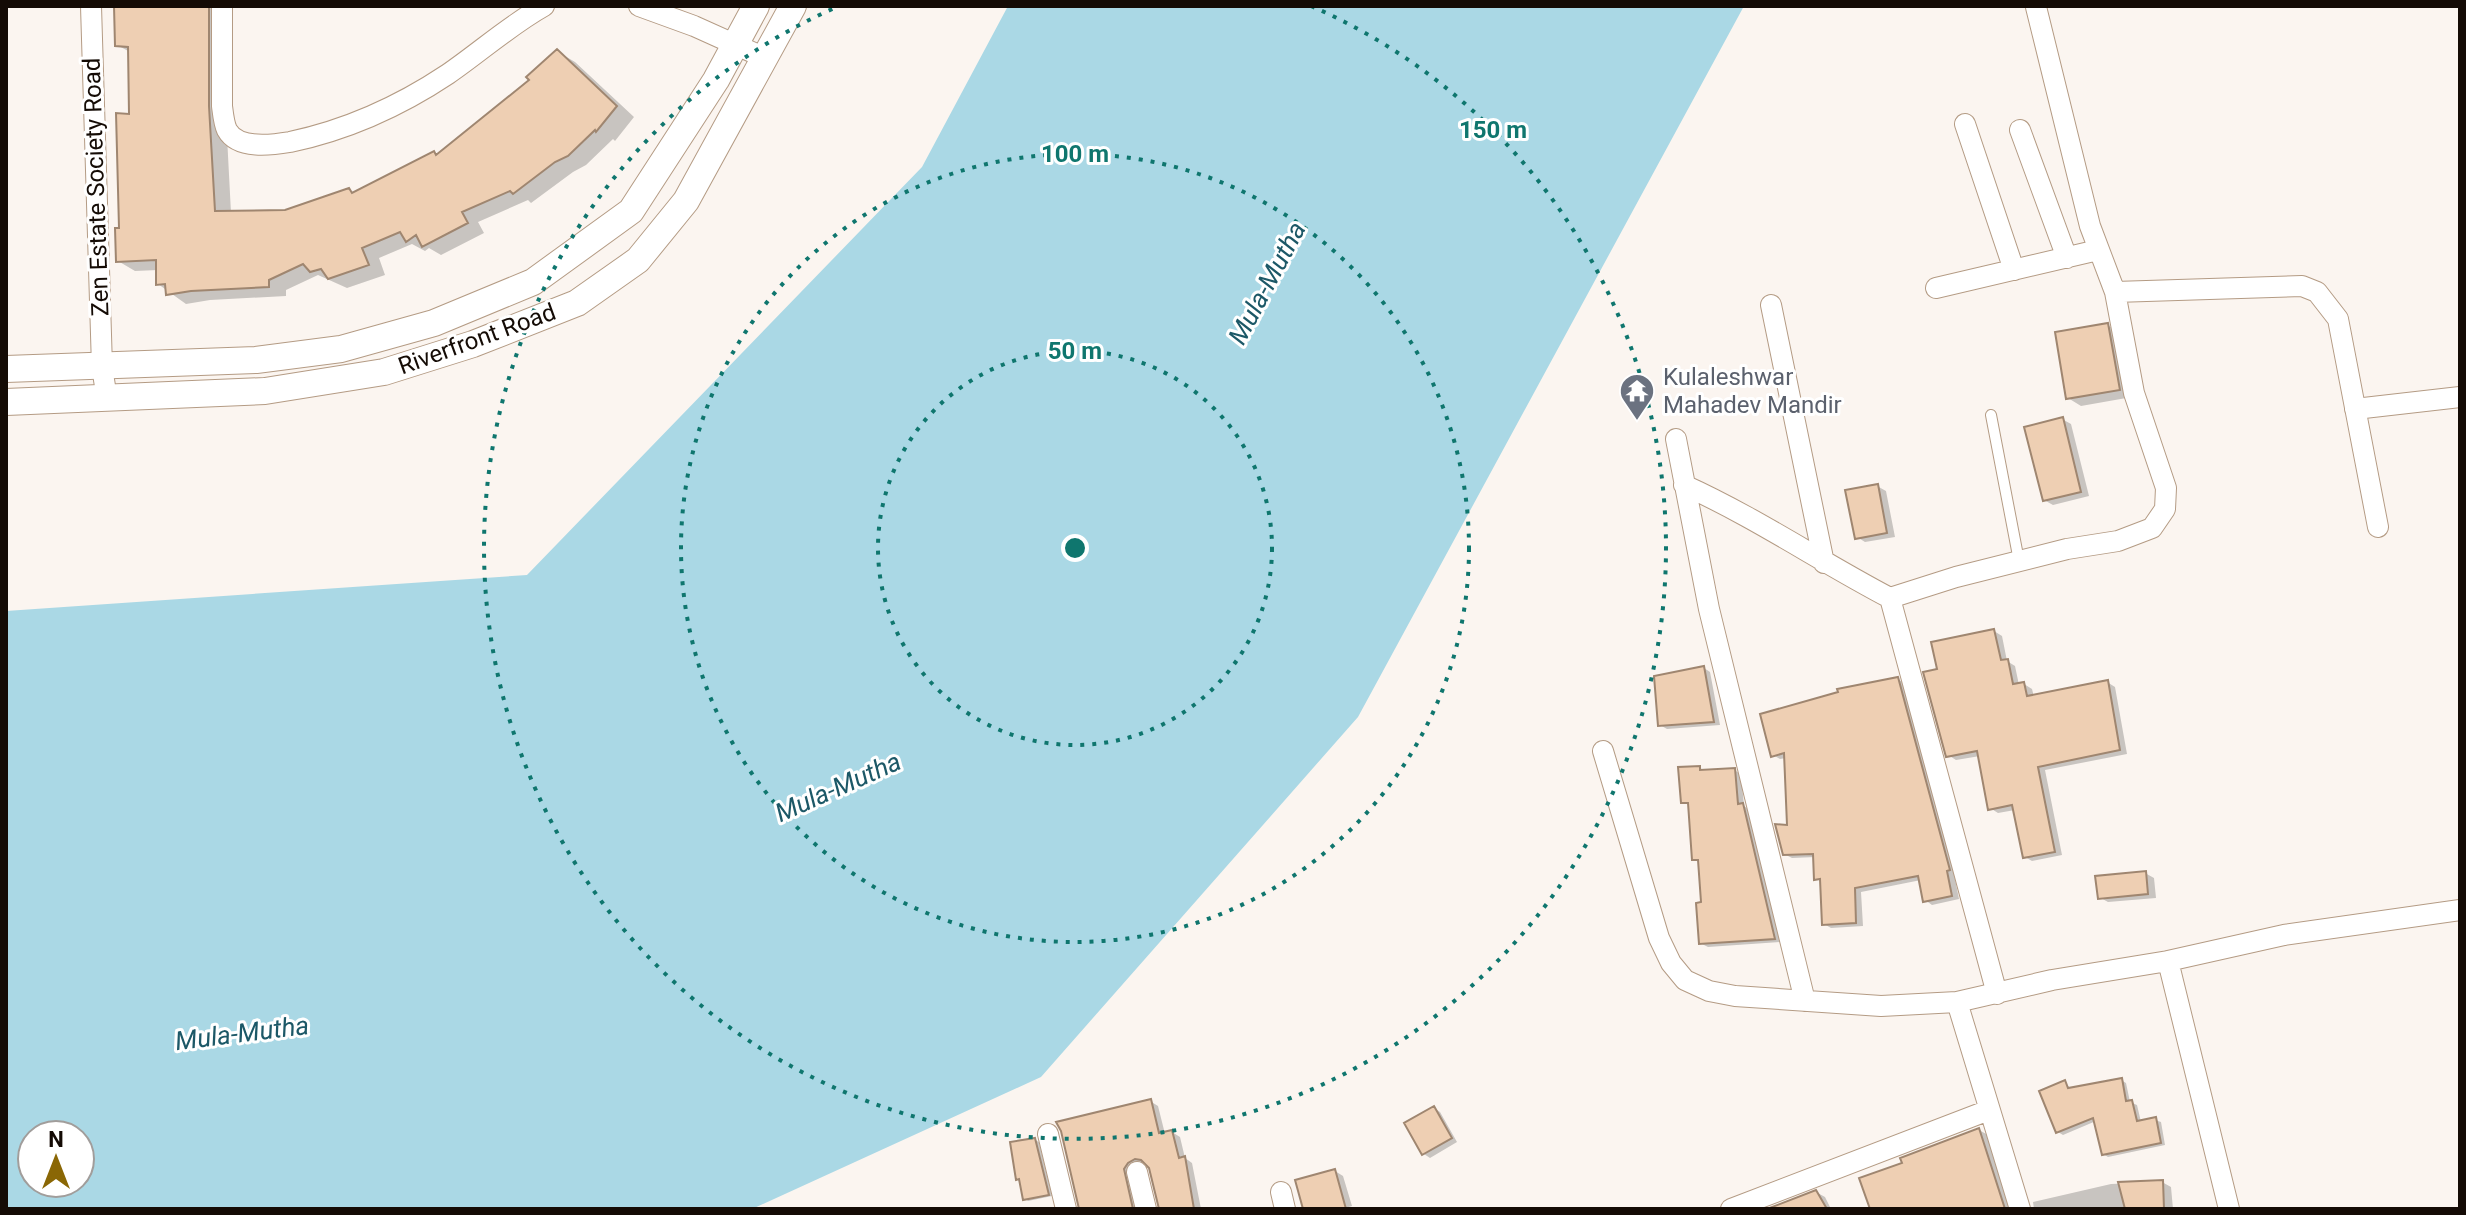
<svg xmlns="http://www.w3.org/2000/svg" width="2466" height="1215" viewBox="0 0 2466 1215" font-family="Roboto,sans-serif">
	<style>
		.water { fill: #aad8e5; fill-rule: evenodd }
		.shadow { fill: #0003 }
		.building { fill: #eecfb3; stroke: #9f8670; stroke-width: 2 }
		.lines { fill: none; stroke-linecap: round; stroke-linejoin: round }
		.service-casing { stroke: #b49b84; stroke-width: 12 }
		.minor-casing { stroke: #b49b84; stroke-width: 22 }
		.tertiary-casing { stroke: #b49b84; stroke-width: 28 }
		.service { stroke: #fff; stroke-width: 10 }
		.minor { stroke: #fff; stroke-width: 20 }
		.tertiary { stroke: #fff; stroke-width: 26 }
		.ring { fill: none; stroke: #0f766e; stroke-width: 4; stroke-dasharray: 4 8 }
		.labels { text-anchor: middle; stroke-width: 6; stroke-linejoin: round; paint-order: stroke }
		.street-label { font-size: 24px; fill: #140b05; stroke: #fff }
		.worship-label { font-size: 24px; fill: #5b616d; stroke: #fff; text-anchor: start }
		.water-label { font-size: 26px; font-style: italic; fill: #1c5867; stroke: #fff }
		.centre { fill: #0f766e; stroke: #fff; stroke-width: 4 }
		.ring-label { font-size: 24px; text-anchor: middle; font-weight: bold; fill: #0f766e; stroke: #fff; stroke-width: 6; stroke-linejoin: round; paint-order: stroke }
	</style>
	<rect width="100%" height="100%" fill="#fbf5f0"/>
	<path class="water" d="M 1008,6 L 1744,6 L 1358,717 L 1041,1077 L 752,1209 L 6,1209 L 6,611 L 527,575 L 922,167 ZM 32,1135 L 80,1135 L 80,1183 L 32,1183 Z"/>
	<path class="shadow" d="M 116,6 L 226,6 L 226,117 L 231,213 L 285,212 L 349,190 L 355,193 L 434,154 L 438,156 L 532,80 L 558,52 L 575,62 L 634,117 L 615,141 L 613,139 L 586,165 L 573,172 L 531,203 L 528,200 L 478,222 L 484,233 L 441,255 L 429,248 L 425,251 L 412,244 L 379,258 L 385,275 L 347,288 L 318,275 L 286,290 L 286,296 L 210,300 L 186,304 L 158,284 L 158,270 L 135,271 L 118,261 L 132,116 L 130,52 L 117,45 Z
		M 2107,325 L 2120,332 L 2132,397 L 2081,406 L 2068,398 Z
		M 2062,419 L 2071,424 L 2089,496 L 2053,505 L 2044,500 Z
		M 1877,486 L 1886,491 L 1895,537 L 1865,542 L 1857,537 Z
		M 1994,631 L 2002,636 L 2007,661 L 2015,666 L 2019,685 L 2024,684 L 2032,689 L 2034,697 L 2107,682 L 2115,687 L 2127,754 L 2045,770 L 2062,855 L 2032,861 L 2025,857 L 2015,810 L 1998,813 L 1990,808 L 1980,756 L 1956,760 L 1948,755 L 1939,671 Z
		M 1704,668 L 1710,672 L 1720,725 L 1667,729 L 1660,725 Z
		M 1897,679 L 1905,683 L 1956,874 L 1954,874 L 1959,899 L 1932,905 L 1925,900 L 1921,880 L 1861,892 L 1863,926 L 1831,928 L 1824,924 L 1822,882 L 1816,878 L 1816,857 L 1792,858 L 1784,854 L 1789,827 L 1786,758 L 1780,759 L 1773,755 Z
		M 1700,768 L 1707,772 L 1734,770 L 1741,774 L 1744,806 L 1750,810 L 1781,942 L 1708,947 L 1700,943 L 1703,904 L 1700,862 L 1694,859 L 1691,806 L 1683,802 Z
		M 2145,873 L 2154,878 L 2156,898 L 2108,902 L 2099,897 Z
		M 2121,1080 L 2126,1083 L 2130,1102 L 2137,1105 L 2141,1122 L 2155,1120 L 2161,1122 L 2165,1145 L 2108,1157 L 2103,1154 L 2096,1121 L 2063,1135 L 2058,1132 L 2065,1083 L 2071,1089 Z
		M 1150,1101 L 1158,1106 L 1165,1134 L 1172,1132 L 1180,1137 L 1185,1158 L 1192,1163 L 1201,1209 L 1160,1209 L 1151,1167 L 1143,1162 L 1135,1167 L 1138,1209 L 1080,1209 Z
		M 1434,1108 L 1440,1112 L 1457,1142 L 1430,1158 L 1424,1154 Z
		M 1979,1130 L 1988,1135 L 2011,1209 L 1872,1209 L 1905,1164 Z
		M 1035,1140 L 1039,1142 L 1052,1196 L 1028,1201 L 1025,1198 Z
		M 1335,1171 L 1343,1176 L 1352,1206 L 1342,1209 L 1305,1209 Z
		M 2162,1182 L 2171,1187 L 2173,1209 L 2034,1209 L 2033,1202 L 2111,1184 Z
		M 1816,1192 L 1825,1197 L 1831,1209 L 1787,1209 Z"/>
	<path class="building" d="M 114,6 L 209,6 L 209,106 L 215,211 L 285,210 L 349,188 L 352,193 L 434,151 L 436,155 L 529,80 L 526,77 L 557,49 L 617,106 L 596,132 L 595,130 L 568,156 L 555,162 L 513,194 L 510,191 L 462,212 L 468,223 L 422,247 L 416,235 L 406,242 L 400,232 L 362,248 L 369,265 L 328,279 L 321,269 L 310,272 L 303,264 L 269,280 L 269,287 L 191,291 L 166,295 L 165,284 L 156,285 L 156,260 L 116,262 L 115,228 L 119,228 L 116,113 L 129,114 L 128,47 L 115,46 Z
		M 2108,323 L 2120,390 L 2066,399 L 2055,332 Z
		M 2063,417 L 2081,492 L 2043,501 L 2024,427 Z
		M 1878,484 L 1887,533 L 1855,539 L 1845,490 Z
		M 1994,629 L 2001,660 L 2008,659 L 2013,684 L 2024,682 L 2027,696 L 2108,680 L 2120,750 L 2038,767 L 2055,852 L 2023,858 L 2012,805 L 1988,810 L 1977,751 L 1946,757 L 1923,672 L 1937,669 L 1931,642 Z
		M 1704,666 L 1714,722 L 1658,726 L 1654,676 Z
		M 1898,677 L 1950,870 L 1947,871 L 1952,896 L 1923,902 L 1918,876 L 1855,888 L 1856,923 L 1822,925 L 1820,879 L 1814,880 L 1813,854 L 1783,855 L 1775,824 L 1787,825 L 1784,753 L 1771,757 L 1760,714 L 1838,692 L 1837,689 Z
		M 1700,766 L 1700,770 L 1735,768 L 1738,804 L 1743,803 L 1775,939 L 1699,944 L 1696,903 L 1701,902 L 1698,860 L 1692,860 L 1688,803 L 1681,803 L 1678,767 Z
		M 2146,871 L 2148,894 L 2098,899 L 2095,876 Z
		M 2122,1078 L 2126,1101 L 2132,1100 L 2137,1121 L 2156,1117 L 2161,1143 L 2102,1155 L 2093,1118 L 2056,1133 L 2039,1091 L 2065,1080 L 2068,1088 Z
		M 1151,1099 L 1159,1133 L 1172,1130 L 1179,1158 L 1185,1156 L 1194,1209 L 1159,1209 L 1149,1168 L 1141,1160 L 1135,1159 L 1128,1163 L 1124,1169 L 1133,1209 L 1079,1209 L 1061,1131 L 1056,1122 Z
		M 1434,1106 L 1452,1138 L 1422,1155 L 1404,1123 Z
		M 1979,1128 L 2005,1209 L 1870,1209 L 1859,1178 L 1902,1163 L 1900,1158 Z
		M 1035,1138 L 1049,1195 L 1023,1200 L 1019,1179 L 1016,1180 L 1010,1142 Z
		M 1335,1169 L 1346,1209 L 1303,1209 L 1295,1180 Z
		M 2163,1180 L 2164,1209 L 2125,1209 L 2118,1182 Z
		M 1816,1190 L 1827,1209 L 1767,1209 Z"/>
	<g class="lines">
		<defs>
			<path id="service" d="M 1991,415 L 2019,561"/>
			<path id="minor" d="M 91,6 L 102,367 L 107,399
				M 222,6 L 222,106 C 223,114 224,124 227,130 C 238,150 272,145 290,142 C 347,130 400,106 448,74 C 480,52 510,25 544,6
				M 639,6 L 694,26 L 765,58
				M 1965,124 L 2014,270
				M 2020,130 L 2067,258
				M 1936,288 L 2098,250
				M 2115,292 L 2302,286 L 2317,292 L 2338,319 L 2378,527
				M 1771,305 L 1824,563
				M 2355,409 L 2460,397
				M 1676,439 L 1709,609 L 1805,1001
				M 1684,485 C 1755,517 1821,562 1890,598 L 1997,994
				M 1890,598 L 1956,577 L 2067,549 L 2118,541 L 2152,528 L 2165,509 L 2166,488 L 2134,393 L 2115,292 L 2090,226 L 2036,7
				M 1603,751 L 1659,938 L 1671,963 L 1685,980 L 1709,991 L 1735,996 L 1881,1006 L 1957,1002 L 2052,980 L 2168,961 L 2284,935 L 2460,910
				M 2168,961 L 2229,1209
				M 1957,1002 L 2020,1209
				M 1048,1134 L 1066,1209
				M 1137,1172 L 1146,1209
				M 1281,1192 L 1285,1209
				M 1731,1209 L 1989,1110"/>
			<path id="tertiary" d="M 6,369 L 256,360 L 341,349 L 434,323 L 533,282 L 631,211 L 716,80 L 756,6
				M 6,402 L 265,391 L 384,372 L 473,344 L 577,303 L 638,260 L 686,201 L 793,6"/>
		</defs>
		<use href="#service" class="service-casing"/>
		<use href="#minor" class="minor-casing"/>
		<use href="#tertiary" class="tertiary-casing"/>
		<use href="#service" class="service"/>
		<use href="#minor" class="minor"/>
		<use href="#tertiary" class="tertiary"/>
	</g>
	<g class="ring">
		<circle cx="1075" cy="548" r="197"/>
		<circle cx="1075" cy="548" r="394"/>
		<path d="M1311 6A591 591 0 1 1 839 6"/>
	</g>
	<defs>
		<symbol id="temple-pin" viewBox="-11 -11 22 30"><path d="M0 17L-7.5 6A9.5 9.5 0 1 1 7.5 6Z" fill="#6b7280" stroke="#fff"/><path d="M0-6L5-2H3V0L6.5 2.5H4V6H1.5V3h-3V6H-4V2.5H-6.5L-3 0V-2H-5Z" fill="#fff"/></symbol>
	</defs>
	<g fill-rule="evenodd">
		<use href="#temple-pin" x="1617" y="371" width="40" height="54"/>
	</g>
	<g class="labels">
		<g class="street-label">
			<text transform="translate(96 187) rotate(-92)" y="8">Zen Estate Society Road</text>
			<text transform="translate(477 339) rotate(-20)" y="8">Riverfront Road</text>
		</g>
		<g class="worship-label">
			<text x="1663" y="385">Kulaleshwar<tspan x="1663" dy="28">Mahadev Mandir</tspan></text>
		</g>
		<g class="water-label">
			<text transform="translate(1267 283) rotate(-62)" y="9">Mula-Mutha</text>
			<text transform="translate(838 787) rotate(-24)" y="9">Mula-Mutha</text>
			<text transform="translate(242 1033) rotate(-7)" y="9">Mula-Mutha</text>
		</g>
	</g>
	<circle cx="1075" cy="548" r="12" class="centre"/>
	<g class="ring-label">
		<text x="1493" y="138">150 m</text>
		<text x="1075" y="162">100 m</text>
		<text x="1075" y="359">50 m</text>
	</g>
	<rect width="2466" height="1215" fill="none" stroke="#140b05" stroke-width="16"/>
	<g transform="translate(56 1159)"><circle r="38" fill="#ffffff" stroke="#a19d9b" stroke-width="2"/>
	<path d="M0-6L14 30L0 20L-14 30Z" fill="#8a6705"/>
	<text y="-12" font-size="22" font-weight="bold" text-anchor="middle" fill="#140b05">N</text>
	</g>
</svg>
